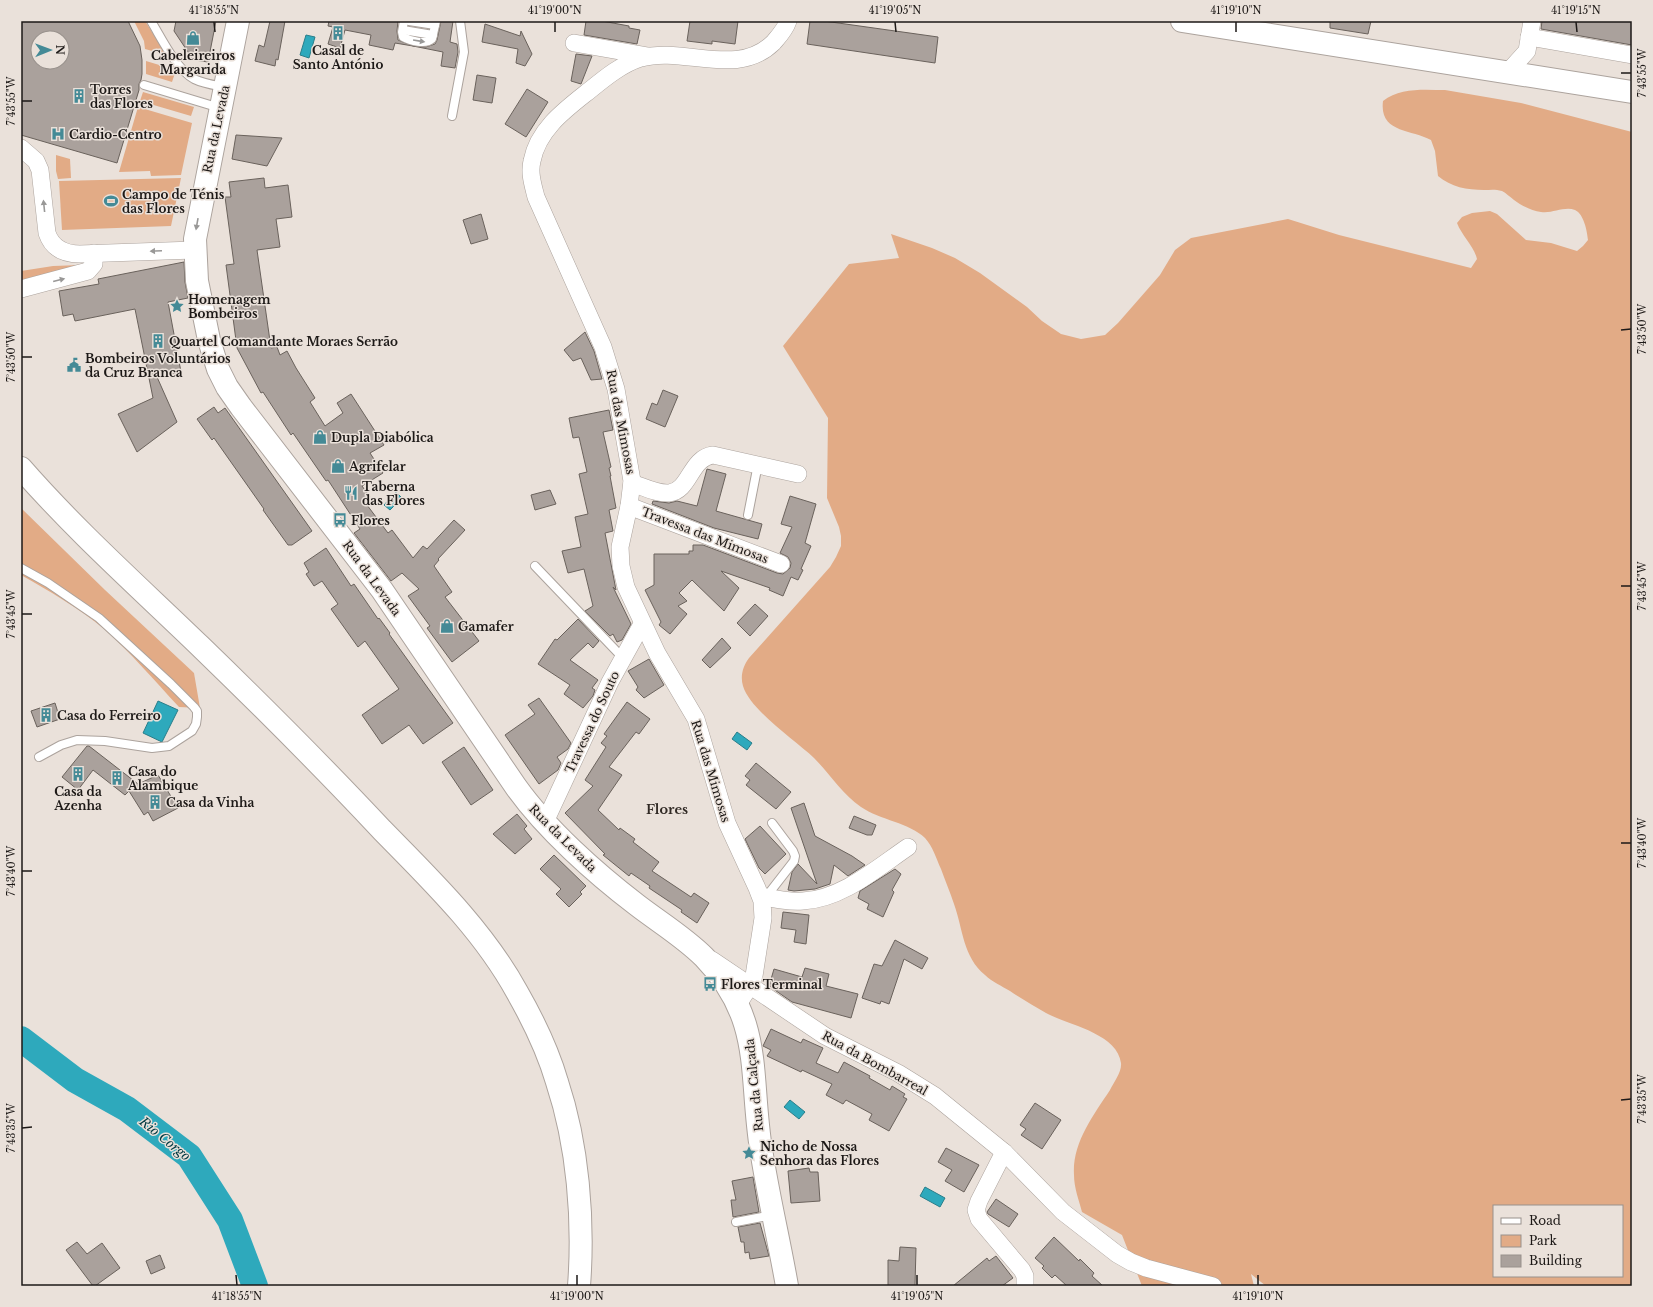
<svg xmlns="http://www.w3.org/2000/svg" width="1653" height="1307" font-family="'Libre Baskerville',serif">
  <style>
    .green { fill: #e2ab86; fill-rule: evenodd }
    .water { fill: #2ea9bc; stroke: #297e8a }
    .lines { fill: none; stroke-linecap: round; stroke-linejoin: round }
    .river { stroke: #2ea9bc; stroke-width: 26 }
    .building { fill: #aaa19c; stroke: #6a625c; fill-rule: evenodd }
    .lane-casing { stroke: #aca39d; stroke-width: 10 }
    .street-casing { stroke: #aca39d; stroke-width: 18 }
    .secondary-casing { stroke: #aca39d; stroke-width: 24 }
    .primary-casing { stroke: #aca39d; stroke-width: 24 }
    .highway-casing { stroke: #aca39d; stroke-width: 24 }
    .lane { stroke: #fff; stroke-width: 8 }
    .street { stroke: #fff; stroke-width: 17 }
    .secondary { stroke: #fff; stroke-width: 22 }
    .primary { stroke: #fff; stroke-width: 22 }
    .highway { stroke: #fff; stroke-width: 22 }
    .oneway { fill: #999897 }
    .ticks { fill: none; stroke: #1d1917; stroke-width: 1.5 }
    .labels { text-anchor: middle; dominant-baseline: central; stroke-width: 3; stroke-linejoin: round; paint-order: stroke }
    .poi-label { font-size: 12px; font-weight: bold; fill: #1d1917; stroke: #eae1da; text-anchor: start }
    .street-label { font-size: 12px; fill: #1d1917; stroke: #eae1da }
    .neighbourhood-label { font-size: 13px; font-weight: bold; fill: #312a25; stroke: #eae1da }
    .water-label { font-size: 13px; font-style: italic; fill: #013a42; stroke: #eae1da }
    .neatline { fill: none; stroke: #1d1917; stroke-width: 1.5 }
    .ticks-label { font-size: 10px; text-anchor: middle; fill: #1d1917 }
  </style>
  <rect width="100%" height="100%" fill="#eae1da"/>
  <g class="green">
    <polygon points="134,21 145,21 167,55 145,49 144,41"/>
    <polygon points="146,61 176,70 172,82 146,74"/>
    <path d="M1445,90l76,13 111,29v1154h-366l-15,-12 3,12h-112l-20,-51 -40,-23c-3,-12 -8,-24 -8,-37 -2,-32 19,-59 36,-85 4,-8 12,-18 11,-27 -4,-30 -53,-38 -75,-50 -12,-7 -24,-14 -36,-22 -8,-5 -18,-9 -25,-16 -22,-18 -22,-46 -31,-71 -4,-12 -9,-24 -13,-35 -5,-11 -8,-22 -16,-31 -15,-15 -45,-18 -64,-31 -19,-13 -31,-33 -47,-49 -19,-18 -64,-48 -71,-72 -3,-10 0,-20 6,-28l81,-91 6,-10 5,-11v-10l-2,-9 -12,-29 1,-80 -45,-72 66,-82 50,-6 -8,-24 41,14 23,10 25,15 47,34 15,14 19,13 20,5 24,-4 13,-12 42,-48 15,-25 16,-12 97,-19 51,16 132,33 6,-9c-3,-13 -15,-23 -20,-36l5,-6 10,-4 18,-2 7,3 29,26 25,3 26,8 6,-5 5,-6c-1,-9 -4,-26 -13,-30 -11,-4 -23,4 -34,2 -9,-1 -19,-6 -27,-12 -4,-3 -8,-7 -12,-9 -7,-2 -12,-1 -18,-1 -17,0 -33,-3 -46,-14l-3,-25 -4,-11c-20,-11 -52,-7 -48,-39 17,-14 42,-11 62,-11zM1494,1206h128v70h-128z"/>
    <polygon points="143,92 194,107 191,116 140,101"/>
    <polygon points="138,107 192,123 181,175 151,176 150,171 119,172"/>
    <polygon points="56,155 70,159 71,178 58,179 56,171"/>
    <polygon points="181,178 171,226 62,230 59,181"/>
    <polygon points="83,263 83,267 21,283 21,271 53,266 81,265"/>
    <path d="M21,508l84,82 89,83 6,35 -21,-1c-25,-27 -48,-54 -75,-78 -25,-21 -55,-38 -83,-54z"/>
  </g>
  <g class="water">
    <polygon points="306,35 315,37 309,58 300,55"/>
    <polygon points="396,492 402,498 390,510 384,505"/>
    <polygon points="158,701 178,710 162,742 143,733"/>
    <polygon points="737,732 752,743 747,750 732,739"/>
    <polygon points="790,1100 805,1112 799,1119 784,1107"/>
    <polygon points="925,1187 945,1198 940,1207 920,1196"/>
  </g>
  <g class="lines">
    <polyline class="river" points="21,1039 75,1080 127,1109 189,1156 230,1220 255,1286"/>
  </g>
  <g class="building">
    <path d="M21,21h107l12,25 2,14v14l-1,6 -2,4v6l-22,73 -96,-28zM38,38h24v24h-24z"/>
    <polygon points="176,21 216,21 208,62 194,60 192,58 174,31"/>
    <polygon points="270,21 285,21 278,60 276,59 275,66 255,61 259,45 264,47"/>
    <polygon points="329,21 398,21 397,31 398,40 413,46 395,43 393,50 369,45 371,35 345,30 340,48 328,44 333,27 328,26"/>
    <polygon points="441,21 453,21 450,42 457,44 458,52 455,68 441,66 443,52 413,46 426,47 435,44 437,40"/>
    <polygon points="586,21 602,21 629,26 629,28 640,30 637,44 584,35"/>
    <polygon points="690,21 738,21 735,44 712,41 712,44 687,41"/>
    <polygon points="810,21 824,21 938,37 935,63 807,44"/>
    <polygon points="1330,21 1371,21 1368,34 1330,28"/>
    <polygon points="1542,21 1632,21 1632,45 1541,29"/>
    <polygon points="485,24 520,36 521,31 532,54 525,66 516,63 518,49 482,42"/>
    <polygon points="576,54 592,56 581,84 571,81"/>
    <polygon points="477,75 496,78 492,103 473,100"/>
    <polygon points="527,89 548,102 526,137 505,124"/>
    <polygon points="236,135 282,138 267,166 232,159"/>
    <polygon points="264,178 265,188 288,185 292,217 276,219 280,247 257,250 271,348 277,347 280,355 287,351 296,368 315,398 310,402 325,426 343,413 337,403 351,394 384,445 370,453 383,473 362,486 370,497 364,501 388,533 392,530 413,558 423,546 427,549 454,520 465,530 438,559 439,560 434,566 452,592 445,597 479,641 452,662 427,628 430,626 408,596 419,589 402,573 391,581 354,533 360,529 328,480 326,481 293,433 291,435 263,392 261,393 237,348 226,265 234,264 225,197 231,197 229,182"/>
    <polygon points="481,214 488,239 471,244 463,220"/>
    <polygon points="184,262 185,282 188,298 168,302 181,372 157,377 177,422 137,452 118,414 153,398 135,309 75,321 73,314 63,316 59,291 99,284 98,279"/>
    <polygon points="585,332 594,351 602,379 591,380 581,358 573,361 564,350"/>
    <polygon points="663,390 678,396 665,427 646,419 652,403 657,405"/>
    <polygon points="214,407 218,413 225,408 312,531 292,545 288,545 263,510 264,509 214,438 212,440 197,419"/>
    <polygon points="609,410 613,430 603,432 611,467 609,468 611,476 610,476 616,508 609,510 613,531 605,533 616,590 613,587 631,624 622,640 617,642 613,634 610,636 585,611 593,606 584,569 568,573 562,551 581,547 575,517 588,514 579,474 587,472 579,437 573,438 569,418"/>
    <polygon points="707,469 726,474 716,511 762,524 758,539 714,528 652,504 653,501 669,503 677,501 697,506"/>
    <polygon points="550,490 556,504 535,510 531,495"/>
    <polygon points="790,496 816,504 805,543 811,546 801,569 803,570 798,580 791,577 783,596 769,590 770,588 721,571 739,588 724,611 692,580 679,593 687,601 678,606 687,614 670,634 659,625 661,622 645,590 654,585 654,554 689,554 689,551 693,551 693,545 703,545 777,573 783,574 790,568 791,563 788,557 780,553 792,527 781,524"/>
    <polygon points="326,548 351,586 354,584 378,619 379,618 390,633 389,634 453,723 423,744 409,725 382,744 362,715 399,689 365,641 358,647 331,609 338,604 322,581 314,586 306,574 309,572 304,563"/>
    <polygon points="755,604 768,616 750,636 737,623"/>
    <polygon points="578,619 599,641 593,648 588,643 570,660 598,680 592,688 595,690 593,696 583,708 564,694 570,685 538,664 555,639 557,640"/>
    <polygon points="722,638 731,648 710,668 702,660"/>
    <polygon points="649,659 664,685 644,698 636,690 638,687 628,671"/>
    <polygon points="539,698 571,743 568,749 557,757 561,763 558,770 539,784 505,735 535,714 528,705"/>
    <polygon points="627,702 650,719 639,734 636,732 609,767 622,775 598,810 619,830 620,828 635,839 633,842 659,862 652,871 691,897 694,893 709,903 697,923 681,912 682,910 649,888 650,886 631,873 629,876 603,855 605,854 565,813 593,786 585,780 606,747 601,743 607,736 604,734"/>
    <polygon points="55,703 60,719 37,727 31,711"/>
    <polygon points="87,746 89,746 138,784 158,775 178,808 153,821 148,812 144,815 129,791 125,795 93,770 78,790 62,777"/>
    <polygon points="464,747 493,790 471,805 442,762"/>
    <polygon points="756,763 791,792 776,809 746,785 750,780 745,776"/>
    <polygon points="804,803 815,836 852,856 865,865 848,876 834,865 830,884 815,889 794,891 788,890 792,872 798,864 817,884 791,808"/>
    <polygon points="517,814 527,826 524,829 532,839 515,854 493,834"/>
    <polygon points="854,816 876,825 872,835 867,835 849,828"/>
    <polygon points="760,826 786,854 765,874 759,868 745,839"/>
    <polygon points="554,855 586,886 580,892 582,894 569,907 556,894 561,889 540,869"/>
    <polygon points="895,869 901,874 892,890 894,892 883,917 867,909 869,904 858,898 860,891"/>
    <polygon points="783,912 809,915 806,944 794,942 796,930 781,928"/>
    <polygon points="895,940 928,958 922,969 904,959 889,1004 881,1001 880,1004 862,998 874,964 882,966"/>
    <polygon points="805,968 829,974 826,986 858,994 851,1018 792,1002 769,986 774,969 802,977"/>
    <polygon points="771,1029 801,1043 803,1039 823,1048 816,1063 838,1073 844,1062 870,1076 869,1078 890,1090 892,1086 905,1094 903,1097 907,1099 889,1131 869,1120 872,1114 846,1100 843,1104 826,1095 832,1084 802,1070 801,1072 767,1056 771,1050 763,1046"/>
    <polygon points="1035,1103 1061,1120 1042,1149 1021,1135 1026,1129 1020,1125"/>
    <polygon points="946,1148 979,1165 964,1192 945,1181 952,1170 938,1162"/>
    <polygon points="809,1168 810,1172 818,1172 820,1201 791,1203 788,1171"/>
    <polygon points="753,1177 759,1212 733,1217 731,1200 736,1200 732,1181"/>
    <polygon points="996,1199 1018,1214 1009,1227 988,1214 987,1212"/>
    <polygon points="760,1223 769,1256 750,1259 749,1252 745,1253 744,1242 741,1242 738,1227"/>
    <polygon points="1054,1237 1079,1261 1080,1259 1094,1273 1092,1276 1103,1286 1067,1286 1055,1275 1052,1278 1042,1268 1044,1266 1035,1258"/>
    <polygon points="77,1242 87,1254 102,1243 120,1268 95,1286 93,1286 66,1250"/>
    <polygon points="900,1247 916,1248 915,1286 888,1286 888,1260 899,1261"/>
    <polygon points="160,1255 165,1268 151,1274 146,1261"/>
    <polygon points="996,1256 1013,1278 1002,1286 953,1286 987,1258 989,1261"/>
  </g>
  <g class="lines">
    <defs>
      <g id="lane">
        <path d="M151,21c11,18 25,48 43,58 10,5 20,6 31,8"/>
        <path d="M404,21l-2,11 1,5c7,4 23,8 29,2l4,-18"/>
        <polyline points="409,21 435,25"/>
        <polyline points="403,30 433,35"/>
        <polyline points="144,85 220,108"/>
        <polyline points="452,116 464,52 460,21"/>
        <polyline points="748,515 758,464"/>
        <polyline points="535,566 623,658"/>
        <polyline points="21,568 48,583 99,618 171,684 194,707 197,711 197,717 196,724 192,731 169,746 152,748 105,741 77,740 61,745 39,757"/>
        <polyline points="766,897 794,861 795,856 793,851 772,823"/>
        <polyline points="736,1222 772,1215"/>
      </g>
      <g id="street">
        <polyline points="1529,37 1632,55"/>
        <polyline points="574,43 648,56"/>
        <polyline points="1508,72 1527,51 1532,21"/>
        <path d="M21,148l15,13 4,9 7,63c5,15 17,21 33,21l114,-4"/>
        <polyline points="21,289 88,271 94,264 94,253"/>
        <path d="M632,483c12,4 25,11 37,10 21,-2 21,-35 44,-38l85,19"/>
        <polyline points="629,506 781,564"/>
        <polyline points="545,822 610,682 642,624"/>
        <path d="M761,896c14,3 28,6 42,5 39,-2 74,-33 105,-54"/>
        <polyline points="712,960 825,1036 898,1073 935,1096 1004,1152 1063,1212 1117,1254 1131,1262 1146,1268 1213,1286"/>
        <path d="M738,1004l10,-15 6,-13 9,-58 -1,-17 -5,-13 -30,-65 -31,-104 -39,-66 -31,-66 -5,-21 -1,-19 9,-41 3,-25 -16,-92 -13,-42 -67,-150c-3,-12 -7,-24 -4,-36 6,-32 34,-52 58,-71 16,-13 32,-26 51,-32 43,-12 96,20 132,-15 6,-7 12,-13 15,-22"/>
        <polyline points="1004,1152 979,1201 976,1210 979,1219 1022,1270 1025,1276 1025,1286"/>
      </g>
      <path id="secondary" d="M238,21l-43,218 2,42 12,59 9,29 9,18 14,20 141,183 134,197c30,42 79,86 121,118 22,17 47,32 67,52 60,62 45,116 57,192 7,46 18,91 26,137"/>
      <polyline id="primary" points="1182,21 1632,92"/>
      <path id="highway" d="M21,468c55,63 119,120 179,178 62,60 123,121 182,184 49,50 101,100 135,162 16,28 31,59 40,90 21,63 27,138 22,204"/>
    </defs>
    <use href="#lane" class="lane-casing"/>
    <use href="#street" class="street-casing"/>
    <use href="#secondary" class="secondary-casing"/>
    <use href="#primary" class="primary-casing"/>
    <use href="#highway" class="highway-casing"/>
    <use href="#lane" class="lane"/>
    <use href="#street" class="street"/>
    <use href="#secondary" class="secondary"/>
    <use href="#primary" class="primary"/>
    <use href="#highway" class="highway"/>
  </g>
  <defs><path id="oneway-solid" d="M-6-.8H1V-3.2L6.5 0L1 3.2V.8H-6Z"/></defs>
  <g class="oneway">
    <use href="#oneway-solid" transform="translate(419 41) rotate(9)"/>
    <use href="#oneway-solid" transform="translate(44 206) rotate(-96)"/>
    <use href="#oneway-solid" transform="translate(197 224) rotate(100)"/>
    <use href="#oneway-solid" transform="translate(156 251) rotate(178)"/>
    <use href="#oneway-solid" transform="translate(59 280) rotate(-14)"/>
  </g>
  <path class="ticks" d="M214,22l1,10M555,22v10M895,22l1,10M1236,22v10M1576,22l1,10M1621,73h10M22,101h10M1621,330l10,-1M22,357h10M1621,586h10M22,614h10M1621,843h10M22,871h10M1621,1100l10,-1M22,1128l10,-1M236,1275l1,10M577,1275v10M917,1275v10M1258,1275v10"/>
  <defs>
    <symbol id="building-bare" viewBox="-9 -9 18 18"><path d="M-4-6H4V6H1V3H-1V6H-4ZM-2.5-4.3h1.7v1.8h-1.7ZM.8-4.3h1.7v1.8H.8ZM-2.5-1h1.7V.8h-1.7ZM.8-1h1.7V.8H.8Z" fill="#448a96" stroke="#eae1da" stroke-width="2.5" paint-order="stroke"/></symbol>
    <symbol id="shop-bare" viewBox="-9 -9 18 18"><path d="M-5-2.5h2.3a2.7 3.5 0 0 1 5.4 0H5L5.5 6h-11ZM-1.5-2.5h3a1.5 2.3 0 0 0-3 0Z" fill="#448a96" stroke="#eae1da" stroke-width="2.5" paint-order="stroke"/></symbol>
    <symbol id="hospital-bare" viewBox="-9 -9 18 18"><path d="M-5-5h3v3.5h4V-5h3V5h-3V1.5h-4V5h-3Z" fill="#448a96" stroke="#eae1da" stroke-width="2.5" paint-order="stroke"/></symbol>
    <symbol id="stadium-bare" viewBox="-9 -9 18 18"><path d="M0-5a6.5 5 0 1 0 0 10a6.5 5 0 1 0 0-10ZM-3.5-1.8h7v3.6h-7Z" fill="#448a96" stroke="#eae1da" stroke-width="2.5" paint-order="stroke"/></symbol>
    <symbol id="sight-bare" viewBox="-9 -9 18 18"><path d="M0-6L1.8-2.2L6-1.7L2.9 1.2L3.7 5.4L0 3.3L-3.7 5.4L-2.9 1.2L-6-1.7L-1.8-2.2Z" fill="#448a96" stroke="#eae1da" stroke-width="2.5" paint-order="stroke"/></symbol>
    <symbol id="civic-bare" viewBox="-9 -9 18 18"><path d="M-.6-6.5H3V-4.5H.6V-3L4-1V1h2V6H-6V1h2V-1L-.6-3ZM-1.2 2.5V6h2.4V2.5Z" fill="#448a96" stroke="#eae1da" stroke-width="2.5" paint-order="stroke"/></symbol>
    <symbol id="restaurant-bare" viewBox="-9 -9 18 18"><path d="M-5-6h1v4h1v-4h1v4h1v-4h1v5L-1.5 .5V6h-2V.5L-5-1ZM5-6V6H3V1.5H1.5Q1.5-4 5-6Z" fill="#448a96" stroke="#eae1da" stroke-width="2.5" paint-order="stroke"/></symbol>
    <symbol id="bus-bare" viewBox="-9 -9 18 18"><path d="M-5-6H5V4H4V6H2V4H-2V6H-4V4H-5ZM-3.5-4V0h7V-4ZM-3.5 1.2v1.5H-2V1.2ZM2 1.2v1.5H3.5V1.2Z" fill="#448a96" stroke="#eae1da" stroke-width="2.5" paint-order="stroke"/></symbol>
  </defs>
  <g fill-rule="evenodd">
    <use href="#building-bare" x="328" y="23" width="20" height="20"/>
    <use href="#shop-bare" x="183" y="28" width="20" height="20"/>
    <use href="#building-bare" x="69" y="86" width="20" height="20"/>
    <use href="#hospital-bare" x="48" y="124" width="20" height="20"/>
    <use href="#stadium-bare" x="101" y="191" width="20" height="20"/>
    <use href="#sight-bare" x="167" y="296" width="20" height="20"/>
    <use href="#building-bare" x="148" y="331" width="20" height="20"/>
    <use href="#civic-bare" x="64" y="355" width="20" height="20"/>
    <use href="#shop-bare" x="310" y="427" width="20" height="20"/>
    <use href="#shop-bare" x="328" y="456" width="20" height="20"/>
    <use href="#restaurant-bare" x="341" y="483" width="20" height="20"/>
    <use href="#bus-bare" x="330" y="510" width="20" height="20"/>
    <use href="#shop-bare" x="437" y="616" width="20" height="20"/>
    <use href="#building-bare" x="36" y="705" width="20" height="20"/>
    <use href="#building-bare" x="68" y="764" width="20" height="20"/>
    <use href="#building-bare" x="107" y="768" width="20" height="20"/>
    <use href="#building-bare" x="145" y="792" width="20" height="20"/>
    <use href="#bus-bare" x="700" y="974" width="20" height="20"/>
    <use href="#sight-bare" x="739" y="1143" width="20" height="20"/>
  </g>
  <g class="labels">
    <g class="poi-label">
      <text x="338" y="50" text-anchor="middle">Casal de<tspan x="338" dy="14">Santo António</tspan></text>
      <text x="193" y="55" text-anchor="middle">Cabeleireiros<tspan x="193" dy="14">Margarida</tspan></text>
      <text x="90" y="89">Torres<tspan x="90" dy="14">das Flores</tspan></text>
      <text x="69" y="134">Cardio-Centro</text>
      <text x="122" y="194">Campo de Ténis<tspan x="122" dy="14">das Flores</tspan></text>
      <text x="188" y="299">Homenagem<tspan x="188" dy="14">Bombeiros</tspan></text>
      <text x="169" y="341">Quartel Comandante Moraes Serrão</text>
      <text x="85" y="358">Bombeiros Voluntários<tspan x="85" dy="14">da Cruz Branca</tspan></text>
      <text x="331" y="437">Dupla Diabólica</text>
      <text x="349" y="466">Agrifelar</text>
      <text x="362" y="486">Taberna<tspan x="362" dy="14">das Flores</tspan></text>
      <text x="351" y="520">Flores</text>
      <text x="458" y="626">Gamafer</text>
      <text x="57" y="715">Casa do Ferreiro</text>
      <text x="128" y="771">Casa do<tspan x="128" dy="14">Alambique</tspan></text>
      <text x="78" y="791" text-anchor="middle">Casa da<tspan x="78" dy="14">Azenha</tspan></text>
      <text x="166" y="802">Casa da Vinha</text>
      <text x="721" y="984">Flores Terminal</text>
      <text x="760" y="1146">Nicho de Nossa<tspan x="760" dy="14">Senhora das Flores</tspan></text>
    </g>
    <g class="street-label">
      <text transform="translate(216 129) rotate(-78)">Rua da Levada</text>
      <text transform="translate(621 422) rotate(79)">Rua das Mimosas</text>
      <text transform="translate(705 535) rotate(21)">Travessa das Mimosas</text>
      <text transform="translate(372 578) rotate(54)">Rua da Levada</text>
      <text transform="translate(592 722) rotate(-65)">Travessa do Souto</text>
      <text transform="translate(711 771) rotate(73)">Rua das Mimosas</text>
      <text transform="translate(563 838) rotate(45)">Rua da Levada</text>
      <text transform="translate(875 1063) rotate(29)">Rua da Bombarreal</text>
      <text transform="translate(754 1085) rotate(-96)">Rua da Calçada</text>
    </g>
    <g class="neighbourhood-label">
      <text x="667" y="809">Flores</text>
    </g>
    <g class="water-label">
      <text transform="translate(165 1139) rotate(39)">Rio Corgo</text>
    </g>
  </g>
  <rect width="1653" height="1307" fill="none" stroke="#eae1da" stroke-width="44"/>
  <rect x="1493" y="1205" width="130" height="72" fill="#eae1da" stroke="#98918c"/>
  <rect x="1501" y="1218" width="20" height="6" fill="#ffffff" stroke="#98918c"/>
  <text x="1529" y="1225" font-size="12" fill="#1d1917">Road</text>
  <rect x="1501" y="1235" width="20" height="12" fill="#e2ab86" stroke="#98918c"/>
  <text x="1529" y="1245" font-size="12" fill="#1d1917">Park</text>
  <rect x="1501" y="1255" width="20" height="12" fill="#aaa19c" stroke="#98918c"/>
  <text x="1529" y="1265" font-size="12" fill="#1d1917">Building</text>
  <g transform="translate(50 50) rotate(89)"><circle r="19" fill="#eae1da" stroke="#98918c"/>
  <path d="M0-3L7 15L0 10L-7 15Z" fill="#448a96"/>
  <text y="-6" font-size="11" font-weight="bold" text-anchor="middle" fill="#1d1917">N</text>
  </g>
  <rect x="22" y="22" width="1609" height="1263" class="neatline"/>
  <g class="ticks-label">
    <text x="214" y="14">41°18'55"N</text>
    <text x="555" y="14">41°19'00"N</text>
    <text x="895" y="14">41°19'05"N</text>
    <text x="1236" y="14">41°19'10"N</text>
    <text x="1576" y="14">41°19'15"N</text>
    <text transform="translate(1642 73) rotate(-90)" y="4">7°43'55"W</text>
    <text transform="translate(11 101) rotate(-90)" y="4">7°43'55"W</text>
    <text transform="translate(1642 329) rotate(-90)" y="4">7°43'50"W</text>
    <text transform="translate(11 357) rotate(-90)" y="4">7°43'50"W</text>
    <text transform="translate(1642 586) rotate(-90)" y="4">7°43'45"W</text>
    <text transform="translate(11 614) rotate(-90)" y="4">7°43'45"W</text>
    <text transform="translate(1642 843) rotate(-90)" y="4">7°43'40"W</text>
    <text transform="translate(11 871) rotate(-90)" y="4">7°43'40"W</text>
    <text transform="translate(1642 1099) rotate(-90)" y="4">7°43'35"W</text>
    <text transform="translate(11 1128) rotate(-90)" y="4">7°43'35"W</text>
    <text x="237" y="1300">41°18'55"N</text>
    <text x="577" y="1300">41°19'00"N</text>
    <text x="917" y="1300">41°19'05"N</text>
    <text x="1258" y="1300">41°19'10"N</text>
  </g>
</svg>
